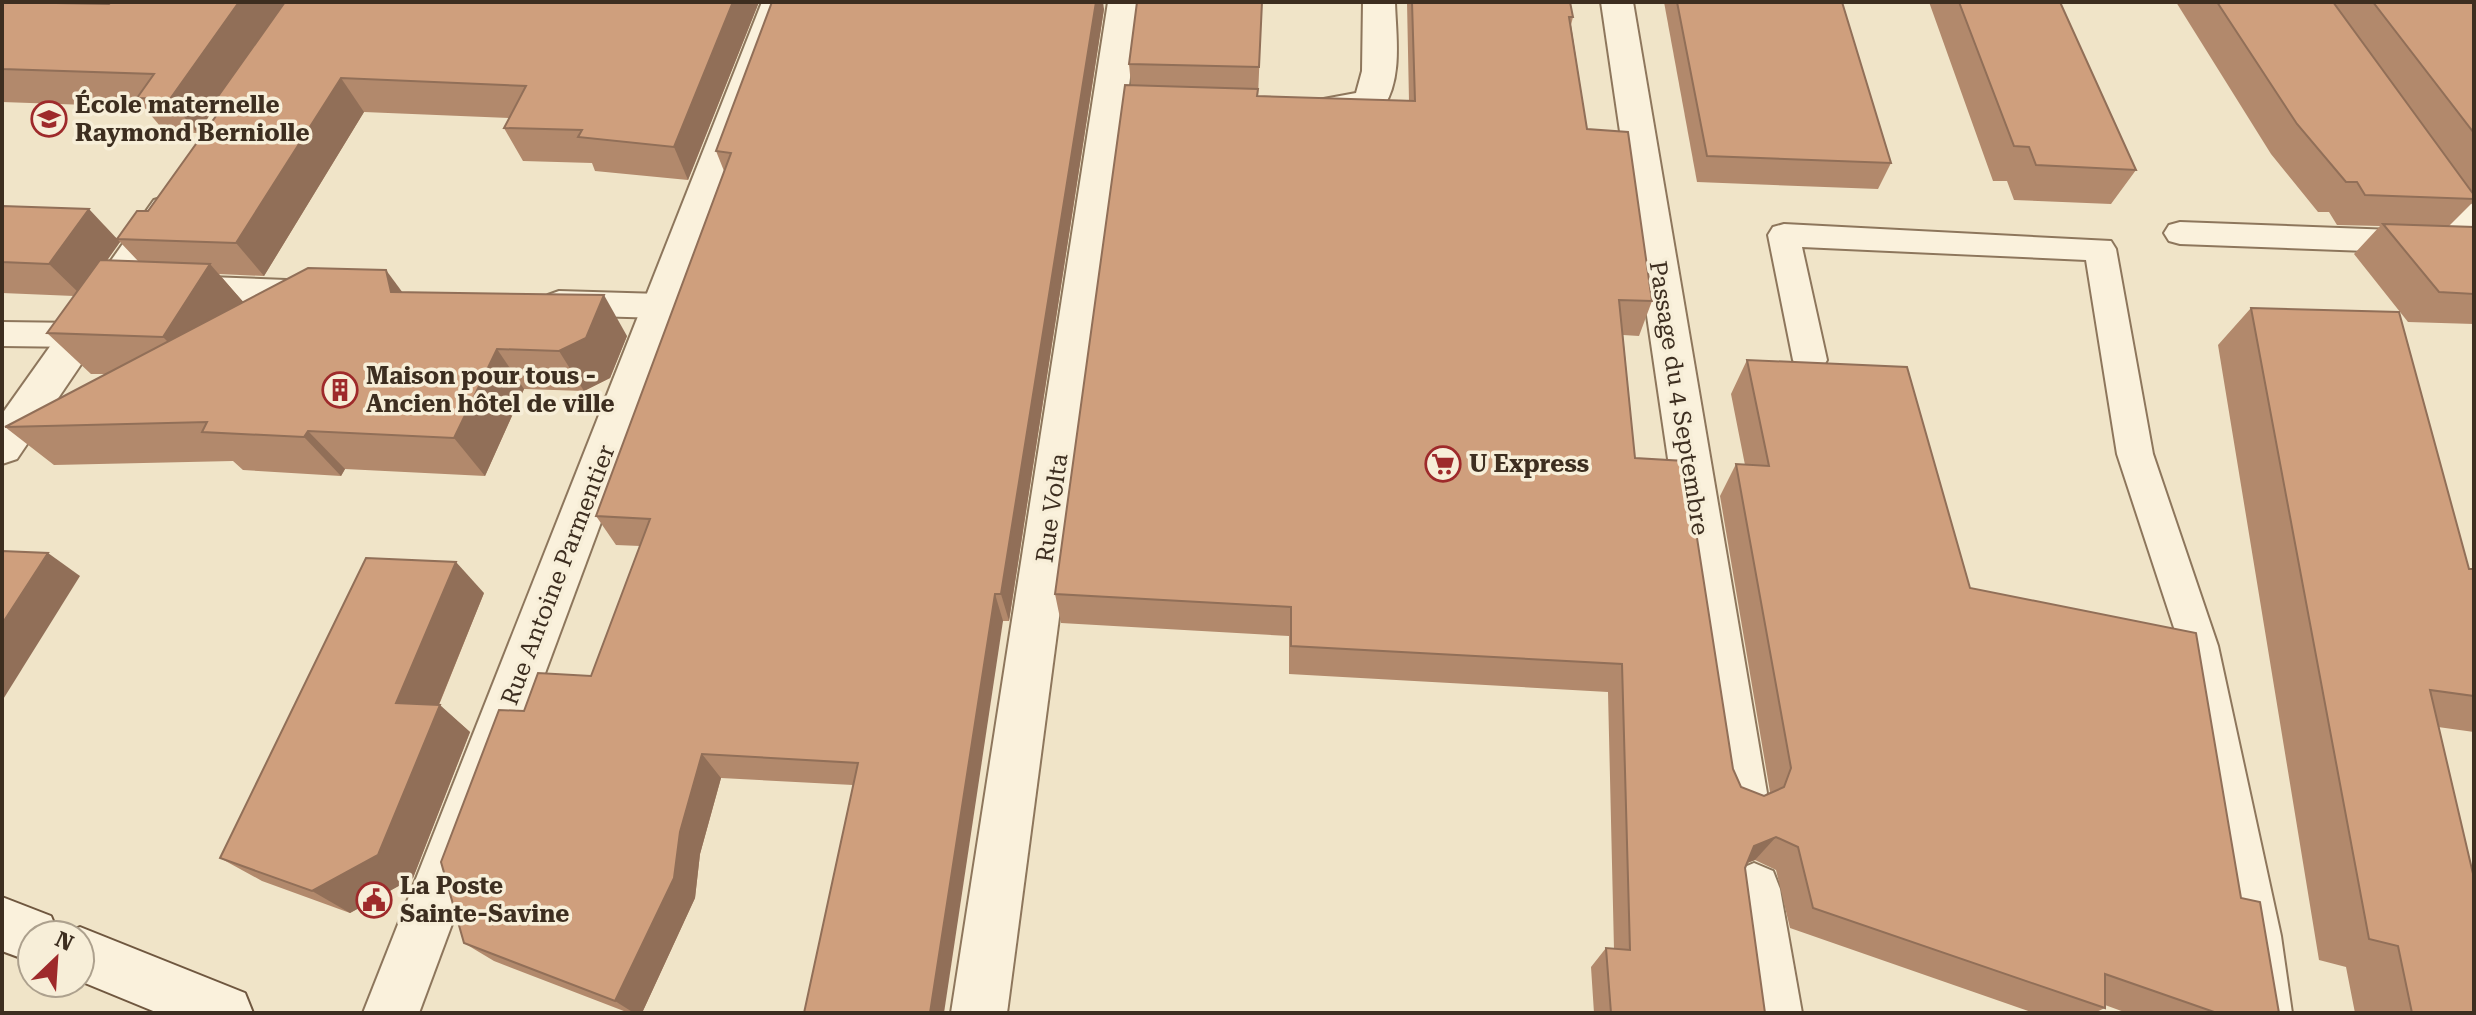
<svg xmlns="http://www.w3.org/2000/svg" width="2476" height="1015" font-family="'Roboto Serif',serif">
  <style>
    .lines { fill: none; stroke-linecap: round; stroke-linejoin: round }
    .lane-casing { stroke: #8d765c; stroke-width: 4 }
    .street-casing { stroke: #8d765c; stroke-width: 4 }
    .secondary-casing { stroke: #6f573f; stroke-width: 4 }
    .lane { fill: #faf1dc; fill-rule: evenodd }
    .street { fill: #faf1dc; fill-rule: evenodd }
    .secondary { fill: #faf1dc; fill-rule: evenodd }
    .wall { fill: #b2896c; fill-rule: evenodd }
    .shaded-wall { fill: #916f58 }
    .building { fill: #cf9f7d; stroke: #916f58; stroke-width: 2 }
    .labels { text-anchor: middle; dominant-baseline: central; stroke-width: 7; stroke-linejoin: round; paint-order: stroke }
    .poi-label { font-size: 24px; font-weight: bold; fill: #3d2e20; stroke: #f7eed8; text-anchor: start }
    .street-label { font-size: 24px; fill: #3d2e20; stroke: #f7eed8 }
  </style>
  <rect width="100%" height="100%" fill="#f0e4c8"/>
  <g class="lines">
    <defs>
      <g id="lane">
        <polygon points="2180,222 2474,233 2474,255 2180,244 2169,241 2164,233 2169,225"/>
        <polygon points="1784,224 2111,241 2116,249 2153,454 2218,646 2281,936 2292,1013 2246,1013 2237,936 2180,646 2117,454 2086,260 1802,247 1827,360 1822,369 1810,373 1798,369 1793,360 1768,235 1773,227"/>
        <polygon points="183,276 312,281 323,285 328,293 323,301 312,305 183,300 172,296 167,288 172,280"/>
        <polygon points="559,291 661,294 672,297 677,306 672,315 661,318 559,315 548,311 543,303 548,295"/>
        <polygon points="2,322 80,323 92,326 96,335 92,344 80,347 2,346"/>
      </g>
      <g id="street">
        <polygon points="762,2 794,2 419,1013 363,1013"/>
        <polygon points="1108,2 1140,2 1007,1013 951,1013"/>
        <path d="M1363,2h32c1,34 8,76 -12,106l-56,16 -25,-5 -6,-8 6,-8 54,-10 6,-22z"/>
        <polygon points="1601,2 1633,2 1767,793 1760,810 1742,817 1724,810 1717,793"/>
        <polygon points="2424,153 2437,157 2474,207 2474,249 2461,245 2406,166 2411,157"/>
        <polygon points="167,196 180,200 186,209 180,218 17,459 2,464 2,414 154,200"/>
        <polygon points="1754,863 1773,871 1780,889 1802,1013 1746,1013 1728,889 1735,871"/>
      </g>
      <g id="secondary">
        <polygon points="2,897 51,916 59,935 32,935 32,962 2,951"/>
        <polygon points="80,927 245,993 253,1013 158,1013 80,981 80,935 61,935"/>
      </g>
    </defs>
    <use href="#lane" class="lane-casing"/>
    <use href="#street" class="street-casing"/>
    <use href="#secondary" class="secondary-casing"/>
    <use href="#lane" class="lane"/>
    <use href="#street" class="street"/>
    <use href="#secondary" class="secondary"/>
  </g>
  <g class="wall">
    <path d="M2,2l107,2 650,-2 -71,178 -93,-9 -3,-8 -69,-2 -19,-33 5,-10 -145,-6 -100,164 -45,-2 24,28 159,-10 225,44 -17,42 -26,13 -60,-2 -39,87 -140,-7 -4,7 -98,-6 -10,-9 -179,4 -49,-38 101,-53h-15l-44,-41 27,-37 -72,-3v-87l115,32 31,-27 72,-101 -3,-5 -20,28 -32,-1 -21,-25 -142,-5zM120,242l18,19 -31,-1z"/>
    <polygon points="1262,2 1258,96 1409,101 1407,2 1570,2 1573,17 1571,25 1587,129 1652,301 1639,336 1623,335 1635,458 1733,769 1741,787 1764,796 1770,792 1720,496 1736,464 1745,465 1731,394 1747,360 1970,588 2241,898 2279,1013 2127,1013 2105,1005 2105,1008 2094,1013 2034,1013 1790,928 1776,870 1755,860 1747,863 1745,868 1765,1013 1594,1013 1591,967 1606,948 1614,949 1608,692 1289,674 1289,636 1061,623 1055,594 1131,85 1129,64"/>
    <polygon points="1664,2 1842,2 1891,163 1878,189 1697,182"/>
    <polygon points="1929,2 2060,2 2136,170 2111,204 2014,200 2007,181 1993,181"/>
    <polygon points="2176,2 2474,2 2474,203 2473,202 2449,226 2474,227 2474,324 2408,322 2354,254 2380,226 2337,225 2329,212 2318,212 2271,154"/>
    <polygon points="1104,9 1009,621 1003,621 853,785 721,778 700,854 695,898 642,1013 629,1013 494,961 464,943 524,711 591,676 640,546 616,545 596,516 724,171 716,151"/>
    <polygon points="2251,308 2469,569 2474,569 2474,732 2438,727 2474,1013 2355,1013 2346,967 2319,960 2218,345"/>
    <polygon points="484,593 439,705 470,732 413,878 350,913 262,881 220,858"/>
  </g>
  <g class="shaded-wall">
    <polygon points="239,2 287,2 214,102 217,105 197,133 170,99"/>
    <polygon points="733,2 759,2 688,180 674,147"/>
    <polygon points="1095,2 1103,2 1104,9 1009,621 1001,594"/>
    <polygon points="341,78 364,112 264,276 236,243"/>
    <polygon points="89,209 120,242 82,296 49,264"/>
    <polygon points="210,264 246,305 203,377 163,337"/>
    <polygon points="386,270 417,312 391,292"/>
    <polygon points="604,295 627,336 610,378 584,391 559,351"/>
    <polygon points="497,349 524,389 485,476 454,438"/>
    <polygon points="308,431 345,469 341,476 304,437"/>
    <polygon points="48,553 80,576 2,701 2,624"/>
    <polygon points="456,562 484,593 428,731 396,703"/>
    <polygon points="995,594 1003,621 944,1013 930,1013"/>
    <polygon points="440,705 470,732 413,878 350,913 312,891"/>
    <polygon points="702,754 721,778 700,854 695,898 642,1013 634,1013 615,1001"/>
    <polygon points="1776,837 1755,860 1734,868 1754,846"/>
  </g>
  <g class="building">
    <polygon points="2,2 109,4 111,2 239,2 170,99 137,98 154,74 2,69"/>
    <polygon points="285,2 733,2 674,147 578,137 582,130 504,128 526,86 341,78 236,243 117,239 137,211 148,211 226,102 214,102"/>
    <polygon points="772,2 1096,2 1001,594 995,594 930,1013 804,1013 858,763 702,754 680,832 674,878 615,1001 464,943 441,862 499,710 524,711 538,673 591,676 650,519 596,516 731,153 716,151"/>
    <polygon points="1137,2 1262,2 1259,67 1129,64"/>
    <polygon points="1412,2 1570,2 1573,17 1569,17 1587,129 1628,132 1652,301 1619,300 1635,458 1685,461 1733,769 1741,787 1764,796 1784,787 1791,768 1736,464 1769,466 1747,360 1907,367 1970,588 2196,633 2241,898 2260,902 2279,1013 2217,1013 2105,974 2105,1008 1813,908 1798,847 1776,837 1754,846 1745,868 1765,1013 1611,1013 1606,948 1630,950 1622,664 1291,646 1291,607 1055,594 1125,85 1258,89 1257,96 1415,101"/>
    <polygon points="1677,2 1842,2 1891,163 1707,156"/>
    <polygon points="1959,2 2060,2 2136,170 2036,165 2029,147 2014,146"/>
    <polygon points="2217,2 2333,2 2474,195 2474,199 2365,195 2357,182 2346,182 2297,124"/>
    <polygon points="2373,2 2474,2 2474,133"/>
    <polygon points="2,206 89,209 49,264 2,262"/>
    <polygon points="2383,224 2474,227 2474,294 2439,292"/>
    <polygon points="100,260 210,264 163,337 47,333"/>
    <polygon points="308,268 386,270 391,292 604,295 586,338 559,351 497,349 454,438 308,431 304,437 202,432 207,422 5,427"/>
    <polygon points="2251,308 2399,312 2469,569 2474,569 2474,696 2430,690 2474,878 2474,1013 2412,1013 2398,946 2369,939"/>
    <polygon points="2,551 48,553 2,624"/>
    <polygon points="366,558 456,562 396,703 440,705 378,855 312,891 220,858"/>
  </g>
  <defs>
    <symbol id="school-ring" viewBox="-11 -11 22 22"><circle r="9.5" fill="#f7eed8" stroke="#9e2a2b" stroke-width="1.5"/><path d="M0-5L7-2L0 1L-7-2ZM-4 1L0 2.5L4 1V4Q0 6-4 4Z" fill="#9e2a2b"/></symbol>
    <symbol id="building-ring" viewBox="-11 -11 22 22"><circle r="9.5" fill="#f7eed8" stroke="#9e2a2b" stroke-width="1.5"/><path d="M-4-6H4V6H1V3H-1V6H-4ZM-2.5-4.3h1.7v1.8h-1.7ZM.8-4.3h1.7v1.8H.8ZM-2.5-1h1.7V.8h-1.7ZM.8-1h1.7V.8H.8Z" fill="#9e2a2b"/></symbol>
    <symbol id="supermarket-ring" viewBox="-11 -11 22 22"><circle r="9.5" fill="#f7eed8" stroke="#9e2a2b" stroke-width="1.5"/><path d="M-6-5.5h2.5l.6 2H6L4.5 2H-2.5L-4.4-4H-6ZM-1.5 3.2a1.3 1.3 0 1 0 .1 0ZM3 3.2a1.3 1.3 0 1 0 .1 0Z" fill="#9e2a2b"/></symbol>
    <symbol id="civic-ring" viewBox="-11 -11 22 22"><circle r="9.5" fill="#f7eed8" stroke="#9e2a2b" stroke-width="1.5"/><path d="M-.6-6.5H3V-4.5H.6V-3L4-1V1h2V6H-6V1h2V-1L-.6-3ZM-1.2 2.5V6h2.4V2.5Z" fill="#9e2a2b"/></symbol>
  </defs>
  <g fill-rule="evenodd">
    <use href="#school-ring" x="29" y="99" width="40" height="40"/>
    <use href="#building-ring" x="320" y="370" width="40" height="40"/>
    <use href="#supermarket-ring" x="1423" y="444" width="40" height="40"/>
    <use href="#civic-ring" x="354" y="880" width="40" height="40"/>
  </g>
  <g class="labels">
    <g class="poi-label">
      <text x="75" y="105">École maternelle<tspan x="75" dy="28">Raymond Berniolle</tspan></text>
      <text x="366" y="376">Maison pour tous -<tspan x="366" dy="28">Ancien hôtel de ville</tspan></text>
      <text x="1469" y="464">U Express</text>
      <text x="400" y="886">La Poste<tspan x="400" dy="28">Sainte-Savine</tspan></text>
    </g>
    <g class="street-label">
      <text transform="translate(1679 398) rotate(81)">Passage du 4 Septembre</text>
      <text transform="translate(1052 508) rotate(-82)">Rue Volta</text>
      <text transform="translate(558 575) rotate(-69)">Rue Antoine Parmentier</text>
    </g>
  </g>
  <rect width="2476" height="1015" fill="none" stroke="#3d2e20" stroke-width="8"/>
  <g transform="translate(56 959) rotate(25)"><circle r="38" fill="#f7eed8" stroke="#ada18e" stroke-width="2"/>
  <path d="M0-6L14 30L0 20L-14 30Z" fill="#9e2a2b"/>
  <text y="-12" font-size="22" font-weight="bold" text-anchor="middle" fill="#3d2e20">N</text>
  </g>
</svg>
